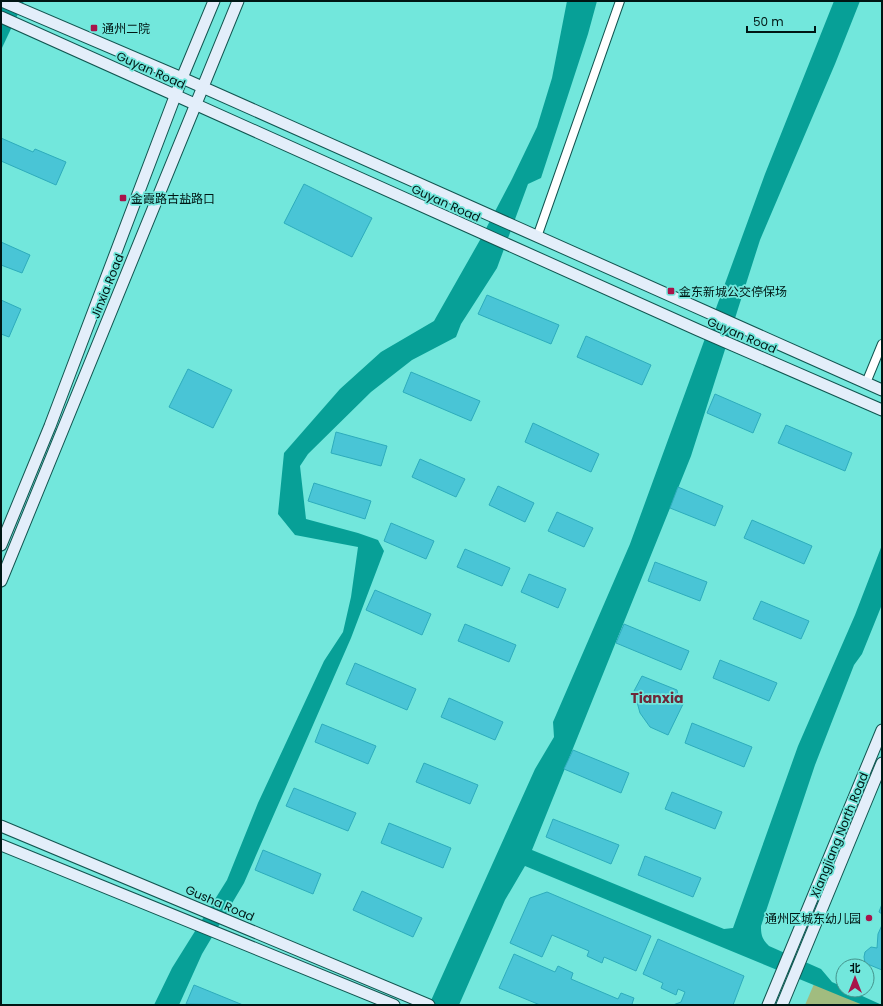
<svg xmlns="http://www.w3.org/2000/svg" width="883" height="1006" font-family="Poppins,'Noto Sans SC',sans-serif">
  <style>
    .green { fill: #a1bc7f }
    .water { fill: #07a097 }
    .building { fill: #49c5d6; stroke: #2dacbc }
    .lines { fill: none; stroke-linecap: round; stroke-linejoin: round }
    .street-casing { stroke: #125550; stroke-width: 10 }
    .secondary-casing { stroke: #125550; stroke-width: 13 }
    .street { stroke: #fff; stroke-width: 8 }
    .secondary { stroke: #e3eefa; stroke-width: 11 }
    .poi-dot { fill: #a8134a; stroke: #72e7dc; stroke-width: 1.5 }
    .labels { text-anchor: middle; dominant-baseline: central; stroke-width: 3.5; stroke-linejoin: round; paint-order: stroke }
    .poi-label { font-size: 12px; fill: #001614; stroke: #72e7dc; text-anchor: start }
    .street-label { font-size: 12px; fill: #001614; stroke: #72e7dc }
    .quarter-label { font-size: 14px; font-weight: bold; fill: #6e2839; stroke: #72e7dc }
  </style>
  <rect width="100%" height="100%" fill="#72e7dc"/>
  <polygon class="green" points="814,984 863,1005 805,1005"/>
  <g class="water">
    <polygon points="1,1 24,1 1,50"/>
    <polygon points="567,1 597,1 588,34 541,178 528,184 497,268 461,324 456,337 412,360 371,392 308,454 300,466 306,519 358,533 378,540 384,551 351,638 244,883 202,954 179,1005 154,1005 172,968 227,880 258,803 324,661 343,632 351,597 358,547 295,535 278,514 284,453 340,389 381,352 434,321 480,240 512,179 537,127 552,78"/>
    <path d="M834,1h26l-25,63 -75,176 -69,216 -159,394 192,79 9,-1 65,-182 57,-131 27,-70 -1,62 -19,47 -8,11 -39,100 -54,161c0,9 1,13 8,20l52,23 11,13 11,5v3h6l33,15h-19l-20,-8 -318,-131 -20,34 -46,105h-30l106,-236 19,-32 -1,-15 77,-178 135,-370z"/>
  </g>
  <g class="building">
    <polygon points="1,138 33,152 35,149 66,162 56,185 1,161"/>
    <polygon points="304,184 372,218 352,257 284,223"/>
    <polygon points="1,242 30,255 22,273 1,265"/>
    <polygon points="487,295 559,325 551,344 478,314"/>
    <polygon points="1,300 21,309 9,337 1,334"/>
    <polygon points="586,336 651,365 642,385 577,357"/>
    <polygon points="188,369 232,390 213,428 169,407"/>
    <polygon points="411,372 480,401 471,421 403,392"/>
    <polygon points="715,394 761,414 753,433 707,413"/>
    <polygon points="533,423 599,454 591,472 525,442"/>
    <polygon points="786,425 852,453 845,471 778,443"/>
    <polygon points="336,432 387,446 381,466 331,453"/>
    <polygon points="420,459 465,479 456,497 412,477"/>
    <polygon points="314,483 371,501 365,519 308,501"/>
    <polygon points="498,486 534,503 525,522 489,505"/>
    <polygon points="678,487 723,506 715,526 670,508"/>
    <polygon points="557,512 593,528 584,547 548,531"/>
    <polygon points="752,520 812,546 804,564 744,538"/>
    <polygon points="391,523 434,541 426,559 384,541"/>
    <polygon points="465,549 510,568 502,586 457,567"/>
    <polygon points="655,562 707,582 700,601 648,581"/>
    <polygon points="529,574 566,589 558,608 521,592"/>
    <polygon points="375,590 431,614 422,635 366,610"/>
    <polygon points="761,601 809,621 801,639 753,619"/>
    <polygon points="465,624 516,645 509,662 458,641"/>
    <polygon points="624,624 689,651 681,670 616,643"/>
    <polygon points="720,660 777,683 769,701 713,678"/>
    <polygon points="355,663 416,689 407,710 346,684"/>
    <polygon points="642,676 677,690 679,700 684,702 668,735 650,727 640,713 634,691"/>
    <polygon points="449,698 503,722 495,740 441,717"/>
    <polygon points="692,723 752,747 744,767 685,743"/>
    <polygon points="322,724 376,746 368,764 315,742"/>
    <polygon points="573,750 629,773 621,793 564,769"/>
    <polygon points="424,763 478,785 470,804 416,782"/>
    <polygon points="294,788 356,813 348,831 286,806"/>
    <polygon points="672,792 722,812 715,829 665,809"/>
    <polygon points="553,819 619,845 611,864 546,837"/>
    <polygon points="389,823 451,848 443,868 381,843"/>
    <polygon points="263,850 321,874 313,894 255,870"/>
    <polygon points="645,856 701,878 693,897 638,875"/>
    <polygon points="362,891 422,918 413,937 353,910"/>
    <polygon points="547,892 651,936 636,971 604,957 602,963 587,956 589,951 552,935 542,957 510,943 530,898"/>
    <polygon points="882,904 882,914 879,912"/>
    <polygon points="882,925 882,970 865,963 864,957 865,952 871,947 877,948 878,934"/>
    <polygon points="658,939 744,976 733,1005 673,1005 681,1002 685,992 678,989 676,995 661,988 663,983 643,974"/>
    <polygon points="514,954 555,972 558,966 573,973 571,979 618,999 621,993 634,998 632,1004 634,1005 540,1005 499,988"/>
    <polygon points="194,985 243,1005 186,1004"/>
  </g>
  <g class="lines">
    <defs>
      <g id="street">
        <polyline points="537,237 620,1"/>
        <polyline points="866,383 882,344"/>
      </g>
      <g id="secondary">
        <polyline points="2,1 182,78 882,390"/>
        <polyline points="1,17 698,330 882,410"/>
        <polyline points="1,545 50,426 182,78 214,1"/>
        <polyline points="1,581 238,1"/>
        <polyline points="1,826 429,1005"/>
        <polyline points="1,845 394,1005"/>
        <polyline points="768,1005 882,730"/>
        <polyline points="782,1005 882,763"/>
      </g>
    </defs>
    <use href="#street" class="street-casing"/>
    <use href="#secondary" class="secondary-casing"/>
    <use href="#street" class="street"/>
    <use href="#secondary" class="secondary"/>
  </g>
  <g class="poi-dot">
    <rect x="90" y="24" width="8" height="8" rx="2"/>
    <rect x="119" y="194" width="8" height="8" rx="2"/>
    <rect x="667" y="287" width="8" height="8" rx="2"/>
    <circle cx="869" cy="918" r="4"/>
  </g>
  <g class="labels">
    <g class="poi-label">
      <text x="102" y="28">通州二院</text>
      <text x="131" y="198">金霞路古盐路口</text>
      <text x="679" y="291">金东新城公交停保场</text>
      <text x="861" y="918" text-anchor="end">通州区城东幼儿园</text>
    </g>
    <g class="street-label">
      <text transform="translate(151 70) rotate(24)">Guyan Road</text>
      <text transform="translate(446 203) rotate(24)">Guyan Road</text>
      <text transform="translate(107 286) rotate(-68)">Jinxia Road</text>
      <text transform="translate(742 335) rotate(23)">Guyan Road</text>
      <text transform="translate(839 835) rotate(-68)">Xiangjiang North Road</text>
      <text transform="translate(220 903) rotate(23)">Gusha Road</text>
    </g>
    <g class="quarter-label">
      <text x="657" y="698">Tianxia</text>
    </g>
  </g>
  <rect width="883" height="1006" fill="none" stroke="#001614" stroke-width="4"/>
  <g transform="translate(855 978)"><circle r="19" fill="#72e7dc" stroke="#44938c"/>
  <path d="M0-3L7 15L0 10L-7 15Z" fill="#a8134a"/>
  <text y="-6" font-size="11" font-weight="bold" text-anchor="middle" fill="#001614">北</text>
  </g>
  <path d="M747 26v6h68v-6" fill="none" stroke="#001614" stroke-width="2"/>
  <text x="753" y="26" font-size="12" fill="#001614" stroke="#72e7dc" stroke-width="3" paint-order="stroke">50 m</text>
</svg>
